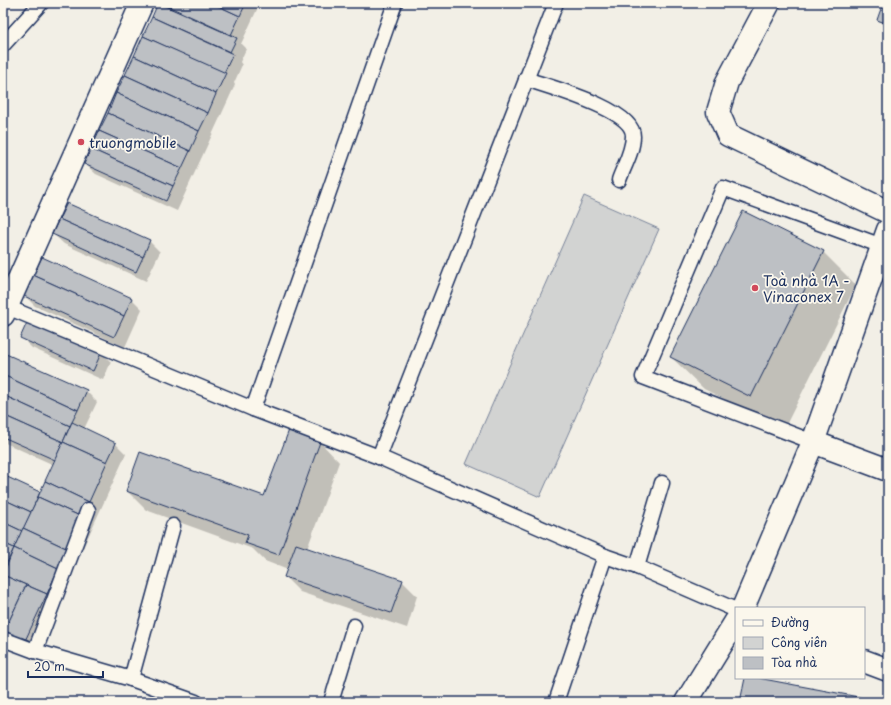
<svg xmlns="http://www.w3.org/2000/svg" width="891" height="705" font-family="'Playpen Sans',sans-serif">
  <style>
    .green { fill: #d2d3d2; stroke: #768198 }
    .shadow { fill: #0003 }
    .building { fill: #bdc0c4; stroke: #1b2f5e }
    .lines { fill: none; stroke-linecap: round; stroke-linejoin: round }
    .service-casing { stroke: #1b2f5e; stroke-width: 17 }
    .minor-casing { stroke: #1b2f5e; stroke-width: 25 }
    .service { stroke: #fbf7ec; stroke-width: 14 }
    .minor { stroke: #fbf7ec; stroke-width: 22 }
    .poi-dot { fill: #d1495b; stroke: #fbf7ec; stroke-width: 1.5 }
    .labels { text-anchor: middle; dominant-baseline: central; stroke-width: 3.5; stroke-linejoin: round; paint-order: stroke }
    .poi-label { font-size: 14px; fill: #1b2f5e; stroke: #fbf7ec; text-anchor: start }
  </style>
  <rect width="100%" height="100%" fill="#f2efe6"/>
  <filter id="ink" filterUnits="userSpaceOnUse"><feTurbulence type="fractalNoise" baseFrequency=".025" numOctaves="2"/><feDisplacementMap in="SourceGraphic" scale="8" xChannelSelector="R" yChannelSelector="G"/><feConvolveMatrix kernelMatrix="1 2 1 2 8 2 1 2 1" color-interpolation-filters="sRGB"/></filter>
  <g filter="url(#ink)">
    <polygon class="green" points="584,196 659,229 540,497 466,464"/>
    <g class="shadow">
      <polygon points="159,3 260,3 241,44 246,49 240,62 242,65 234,83 235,85 177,211 96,174 85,164"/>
      <polygon points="884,3 888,3 888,30 878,20"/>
      <polygon points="743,212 823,252 856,285 784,429 704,389 671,357"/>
      <polygon points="53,234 149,241 160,252 146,281 64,244"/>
      <polygon points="25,296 132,299 142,309 125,347 35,306"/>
      <polygon points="21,337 101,352 111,362 103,380 32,348"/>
      <polygon points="3,362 86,391 97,402 84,429 116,444 126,454 34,655 3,641 3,476 41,493 54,465 3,442"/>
      <polygon points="289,431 320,442 339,462 307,549 402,581 417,596 407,628 300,592 285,577 288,570 265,561 253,549 146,510 127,491 265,498"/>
    </g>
    <g class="building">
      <polygon points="158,3 237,38 230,52 152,17"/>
      <polygon points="161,3 212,3 240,16 231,35"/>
      <polygon points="212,3 246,3 240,16"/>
      <polygon points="883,3 888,3 888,24 877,20"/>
      <polygon points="152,17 233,54 224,73 143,36"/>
      <polygon points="143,36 226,73 216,94 134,56"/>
      <polygon points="134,56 216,94 208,113 125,75"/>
      <polygon points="125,75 208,113 199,131 116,93"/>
      <polygon points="116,93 199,131 190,151 108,113"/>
      <polygon points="108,113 190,151 182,168 99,131"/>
      <polygon points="888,117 888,131 883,130"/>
      <polygon points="99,131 182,168 173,186 91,149"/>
      <polygon points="91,149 173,186 166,201 84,164"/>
      <polygon points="67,203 150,240 143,257 59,219"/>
      <polygon points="743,211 824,251 751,397 670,357"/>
      <polygon points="59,219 143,257 136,272 52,234"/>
      <polygon points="42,257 132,298 124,316 33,275"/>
      <polygon points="33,275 124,316 114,337 24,296"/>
      <polygon points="29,318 102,351 93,371 20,338"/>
      <polygon points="6,354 87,390 78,410 3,375 3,360"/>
      <polygon points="3,375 78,410 70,426 3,395"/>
      <polygon points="3,395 70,426 63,442 3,415"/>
      <polygon points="3,415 63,442 55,460 3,437"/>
      <polygon points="72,422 116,443 107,462 63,442"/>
      <polygon points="289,430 320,442 279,555 245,543 248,535 126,491 140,452 264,496"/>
      <polygon points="63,442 107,462 89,502 45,481"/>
      <polygon points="3,475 40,492 31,512 3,499"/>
      <polygon points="45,481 89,502 82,517 38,497"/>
      <polygon points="38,497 82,517 68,549 23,528"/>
      <polygon points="3,499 31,512 22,531 3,522"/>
      <polygon points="3,522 22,531 14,548 3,543"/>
      <polygon points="23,528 68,549 58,569 14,548"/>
      <polygon points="3,543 14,548 5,567 3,566"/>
      <polygon points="296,544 403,580 391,613 284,577"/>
      <polygon points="14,548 58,569 47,594 3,575"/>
      <polygon points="3,575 26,585 3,634"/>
      <polygon points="26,585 47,594 23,645 3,634"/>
      <polygon points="745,678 758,678 885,702 740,702"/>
    </g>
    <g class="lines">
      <defs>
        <g id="service">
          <polyline points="3,45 41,3"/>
          <path d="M526,79c22,8 108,30 107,57 0,15 -9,30 -14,44"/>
          <polyline points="7,307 253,409 379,457 605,556 637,567 736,610"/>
          <polyline points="253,409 395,3"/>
          <polyline points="813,442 643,377 723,188 882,246"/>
          <polyline points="379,457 556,3"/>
          <polyline points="637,567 662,483"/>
          <polyline points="3,639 35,651 131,679 196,702"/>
          <polyline points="35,651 88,510"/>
          <polyline points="131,679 173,526"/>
          <polyline points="331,702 354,626"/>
          <polyline points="556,702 605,556"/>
        </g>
        <g id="minor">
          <polyline points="769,3 727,82 718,112 728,135 888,212"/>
          <polyline points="3,315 142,3"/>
          <polyline points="813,442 888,470"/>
          <polyline points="743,608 813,442 888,230"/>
          <polyline points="864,661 888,670"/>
          <polyline points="686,702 736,621"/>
        </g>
      </defs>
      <use href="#service" class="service-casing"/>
      <use href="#minor" class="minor-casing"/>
      <use href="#service" class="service"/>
      <use href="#minor" class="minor"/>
    </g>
  </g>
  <g class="poi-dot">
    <circle cx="81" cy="142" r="4"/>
    <circle cx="755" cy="288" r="4"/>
  </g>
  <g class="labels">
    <g class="poi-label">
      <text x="89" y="142">truongmobile</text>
      <text x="763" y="280">Toà nhà 1A -<tspan x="763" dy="16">Vinaconex 7</tspan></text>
    </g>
  </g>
  <rect width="891" height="705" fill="none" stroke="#fbf7ec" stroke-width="16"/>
  <rect x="8" y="8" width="875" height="689" fill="none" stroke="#1b2f5e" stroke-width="1.5" filter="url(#ink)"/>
  <rect x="735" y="607" width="130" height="72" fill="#fbf7ec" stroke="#a1a7b3"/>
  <rect x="743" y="620" width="20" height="6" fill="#fbf7ec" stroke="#a1a7b3"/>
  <text x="771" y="627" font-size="12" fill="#1b2f5e">Đường</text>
  <rect x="743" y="637" width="20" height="12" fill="#d2d3d2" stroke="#a1a7b3"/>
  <text x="771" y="647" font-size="12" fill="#1b2f5e">Công viên</text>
  <rect x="743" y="657" width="20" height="12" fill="#bdc0c4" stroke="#a1a7b3"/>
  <text x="771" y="667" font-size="12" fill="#1b2f5e">Tòa nhà</text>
  <path d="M28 671v6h75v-6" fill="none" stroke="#1b2f5e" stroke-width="2"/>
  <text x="34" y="671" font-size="12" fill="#1b2f5e" stroke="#fbf7ec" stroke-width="3" paint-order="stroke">20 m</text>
</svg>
